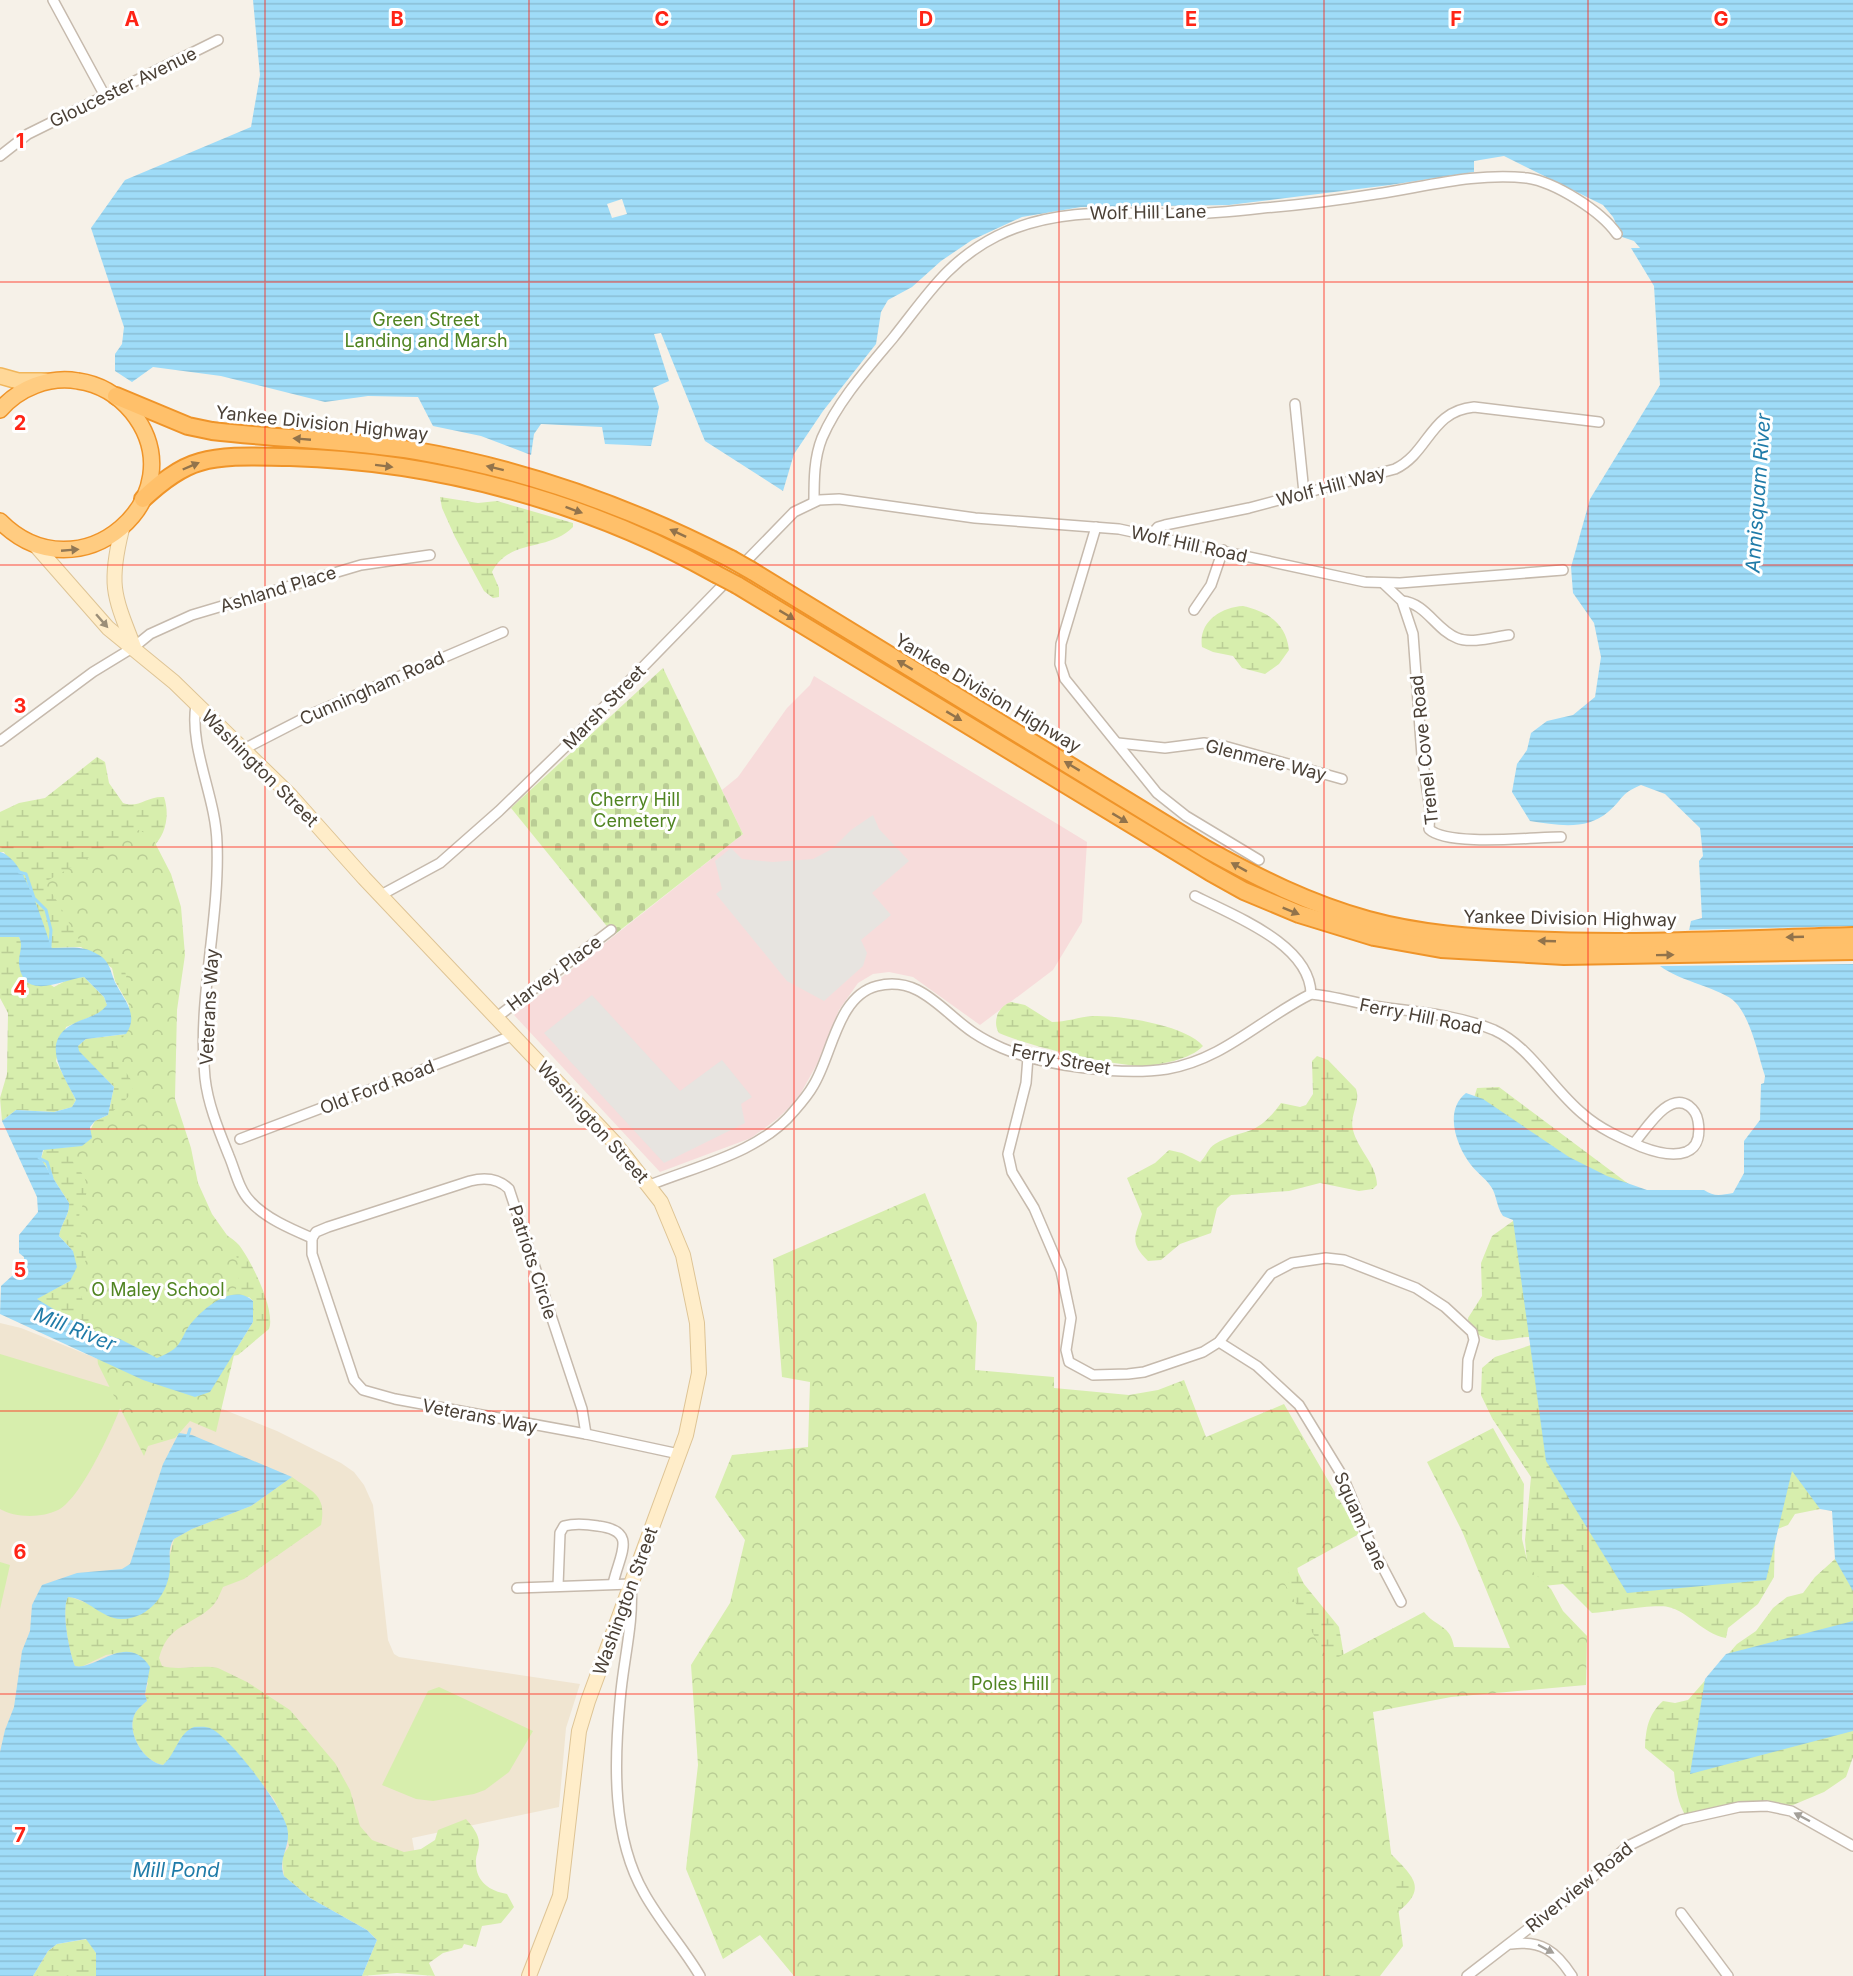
<svg xmlns="http://www.w3.org/2000/svg" width="1853" height="1976" font-family="Inter,sans-serif">
  <style>
    .education { fill: #f0e5d1 }
    .medical { fill: #f7dcdb }
    .green { fill: #d7eead }
    .wetland { fill: url(#wetland-marsh) }
    .cemetery { fill: url(#cemetery-stones) }
    .park { fill: url(#park-crowns) }
    .parking { fill: #e7e4e0 }
    .water { fill: url(#water-rules) }
    .pier { fill: #f6f1e8 }
    .lines { fill: none; stroke-linecap: round; stroke-linejoin: round }
    .stream { stroke: #9fdcf8; stroke-width: 3 }
    .minor-casing { stroke: #c6baad; stroke-width: 12 }
    .secondary-casing { stroke: #dec495; stroke-width: 16 }
    .primary-casing { stroke: #f1b65b; stroke-width: 18 }
    .trunk-casing { stroke: #ef9429; stroke-width: 18 }
    .motorway-casing { stroke: #ef9429; stroke-width: 20 }
    .minor { stroke: #fff; stroke-width: 9 }
    .secondary { stroke: #ffedc9; stroke-width: 14 }
    .primary { stroke: #ffd898; stroke-width: 15 }
    .trunk { stroke: #ffcc81; stroke-width: 15 }
    .motorway { stroke: #ffc06a; stroke-width: 16 }
    .motorway-bridge-casing { stroke: #ef9429; stroke-width: 20; stroke-linecap: butt }
    .motorway-bridge { stroke: #ffc06a; stroke-width: 16 }
    .oneway { fill: #92734b }
    .oneway2 { fill: #927854 }
    .oneway3 { fill: #9b8e78 }
    .oneway4 { fill: #a4a09a }
    .grid { fill: none; stroke: #ff2416; stroke-width: 1.5; stroke-opacity: 0.55 }
    .labels { text-anchor: middle; dominant-baseline: central; stroke-width: 6; stroke-linejoin: round; paint-order: stroke }
    .street-label { font-size: 18px; fill: #4a4036; stroke: #fff }
    .park-label { font-size: 18px; fill: #508421; stroke: #fff }
    .water-label { font-size: 20px; font-style: italic; fill: #1f7ba8; stroke: #fff }
    .grid-label { font-size: 20px; text-anchor: middle; font-weight: bold; fill: #ff2416; stroke: #fff; stroke-width: 6; stroke-linejoin: round; paint-order: stroke }
  </style>
  <defs>
    <pattern id="wetland-marsh" width="20" height="14" patternUnits="userSpaceOnUse" patternTransform="scale(1.5)"><rect width="20" height="14" fill="#d7eead"/><path d="M1 5h8M5 5V1M11 12h8M15 12V8" fill="none" stroke="#bacd95"/></pattern>
    <pattern id="cemetery-stones" width="16" height="16" patternUnits="userSpaceOnUse" patternTransform="scale(1.5)"><rect width="16" height="16" fill="#d7eead"/><path d="M2 7V4a2 2 0 0 1 4 0v3zM10 15v-3a2 2 0 0 1 4 0v3z" fill="#bacd95"/></pattern>
    <pattern id="park-crowns" width="20" height="18" patternUnits="userSpaceOnUse" patternTransform="scale(1.5)"><rect width="20" height="18" fill="#d7eead"/><path d="M2 6a3 3 0 1 1 6 0M12 15a3 3 0 1 1 6 0" fill="none" stroke="#bacd95"/></pattern>
    <pattern id="water-rules" width="6" height="5" patternUnits="userSpaceOnUse" patternTransform="scale(1.5)"><rect width="6" height="5" fill="#9fdcf8"/><path d="M0 2.5h6" fill="none" stroke="#8abed5"/></pattern>
  </defs>
  <rect width="100%" height="100%" fill="#f6f1e8"/>
  <polygon class="education" points="0,1323 21,1328 277,1431 341,1463 354,1472 364,1485 373,1505 388,1640 394,1654 399,1657 580,1684 566,1728 559,1807 412,1838 426,1916 0,1840"/>
  <polygon class="medical" points="814,676 1087,842 1082,922 1053,970 980,1025 913,977 889,972 873,974 858,983 839,1010 817,1064 797,1100 777,1119 751,1138 660,1172 514,1015 743,834 722,790 738,777 787,708 810,685"/>
  <g class="green">
    <path d="M0,1354l126,38c-8,26 -44,106 -68,118 -16,8 -43,8 -58,-1z"/>
    <polygon points="0,1562 10,1565 0,1609"/>
    <polygon points="439,1687 533,1731 509,1772 485,1790 474,1794 433,1801 416,1799 382,1785 428,1691"/>
  </g>
  <g class="wetland">
    <path d="M440,497l38,6 19,-2 76,22v4c-24,25 -64,11 -81,45l7,16v9l-6,1 -9,-7 -29,-54 -13,-29z"/>
    <path d="M1243,606c25,6 43,17 46,44l-10,14 -14,10 -23,-6 -9,-12 -20,-4 -11,-5c-4,-25 19,-40 41,-41z"/>
    <path d="M97,757l8,5 4,21 14,20c16,6 23,-7 41,-6 6,18 2,38 -12,51l-7,176 66,202c9,6 21,11 28,19 12,15 37,66 30,84l-31,26 -6,1 21,-34v-21l-4,-4 -129,42 -35,-10 -49,-30 34,-18 3,-30 -14,-15c2,-13 11,-21 10,-33l-28,-44 3,-10 38,-3 13,-25 13,-6 6,-28 -36,-36v-5l8,-7 40,-5 5,-25 -16,-28 -3,-13 -31,-21 -29,1 -48,-96h-4v-40l19,-9 26,-5z"/>
    <polygon points="0,937 19,937 22,944 19,965 54,987 71,978 84,977 104,997 107,1005 102,1012 66,1027 56,1061 76,1100 72,1107 54,1112 16,1110 2,1121 0,1098 7,1074 8,1013 0,998"/>
    <path d="M1011,1002l14,3 27,17c14,0 27,-5 41,-6 26,-1 93,9 110,30 -11,13 -46,20 -62,20 -34,-2 -110,-19 -142,-33 -7,-11 -1,-27 12,-31z"/>
    <path d="M1317,1056l11,4 28,29c5,13 -7,27 -3,41 5,20 24,35 24,55l-4,4 -14,2 -39,-8 -31,8 -58,4 -14,13 -6,25 -31,11 -19,16 -13,1c-19,-19 -13,-24 -6,-47l-15,-36 28,-15 14,-13 13,3 18,9c6,-5 8,-14 15,-18 31,-17 40,-5 66,-41l19,4 6,-2 7,-11 -1,-33z"/>
    <path d="M1499,1087l139,104 182,318 -25,5 -7,11 -13,5 -1,47 -16,27 -30,24 -2,10c-25,-5 -36,-26 -58,-31 -16,-3 -58,5 -76,6l-29,-29 -20,2 -15,-11 -3,-35 6,-63 -39,-59 -11,-23 1,-27 13,-11 54,-18c-34,-9 -48,14 -79,-10l-2,-11 14,-22 -1,-33 11,-27 21,-15 5,2 -44,-125 3,-10z"/>
    <path d="M292,1477c20,15 35,17 29,48l-77,54 -21,8c-4,9 -7,17 -15,23 -23,18 -40,16 -49,48l3,8c19,5 38,-2 56,2l29,14 43,28 45,53 15,27 10,36 12,14 32,12 17,-3 14,-9 3,-10 28,-11c6,7 13,15 13,25 0,6 -4,13 -3,19 0,19 14,28 31,31l7,13 -13,16 -19,3 -6,21 -12,-3 -2,4 -19,5 -14,10 6,13 -38,-3 -35,3 15,-36 -10,-10 -57,-32 -26,-22 -2,-19 7,-11 -6,-28 -9,-19 -35,-44 -9,-9 -50,-7 -7,18 -10,8c-19,-3 -36,-31 -29,-49 2,-6 8,-11 13,-15l-2,-7 3,-11 -22,-31 -20,3 -25,12 -6,-1c-6,-14 -14,-57 -7,-70l21,8 81,-37 -1,-8 5,-20 18,-10 59,-23z"/>
    <polygon points="1295,1554 1298,1572 1304,1584 1339,1627 1346,1668 1342,1685 1249,1598"/>
    <path d="M1835,1559l8,7 10,19v172l-7,20 -22,15 -31,13 -32,7 -25,-3 -46,13c-12,-15 -14,-32 -16,-50l-29,-24c1,-20 3,-33 18,-47l12,2 13,-3 49,-56 19,-13 17,-23 14,-11 16,-4 12,-16z"/>
    <path d="M1391,1854c25,25 37,36 3,61z"/>
    <polygon points="87,1939 96,1953 96,1976 33,1976 48,1951 57,1944"/>
  </g>
  <polygon class="cemetery" points="663,668 743,834 614,935 511,808"/>
  <g class="park">
    <path d="M139,830l13,7 19,37 10,33 4,48 -8,55 -2,89 16,49 7,35 14,31 22,31 6,28 -6,24v58l-18,77 -26,-11 -15,17 -27,8 -4,10 -46,-92 -3,-28 -20,-58 11,-18c-1,-15 -7,-26 -7,-41 0,-13 10,-19 7,-36 -2,-13 -14,-16 -17,-32 12,-16 35,-13 38,-35 49,-39 15,-28 9,-70 18,-11 15,-71 4,-87 -7,-1 -18,0 -24,-3 -22,-11 -33,-55 -53,-73z"/>
    <path d="M925,1193l52,130 -2,47 79,7v11l75,7 29,-5 26,-10 22,57 78,-33 75,130 -78,43 48,85 95,-50c13,16 26,12 30,35l56,1 -48,-117 -35,-69 66,-34 31,56 -2,55 5,21 7,13 17,16 12,22 24,25 -1,49 -135,12 -78,15 30,234 -23,30h-586l-34,-41 -37,24 -37,-90 12,-104 -7,-100 39,-62 15,-63 -30,-43 17,-42 76,-8 2,-65 -28,-5 -9,-118z"/>
  </g>
  <g class="parking">
    <polygon points="873,815 879,829 909,861 872,893 891,915 861,940 867,953 863,966 824,1001 787,981 716,894 722,889 715,861 731,848 742,859 773,862 813,859 832,849 851,830"/>
    <polygon points="592,995 680,1091 722,1060 752,1097 741,1104 745,1123 664,1163 544,1033"/>
  </g>
  <g class="water">
    <path d="M253,0h1600v1591l-18,-32 -3,-48 -12,-2 -28,-38 -26,109 -139,13 -81,-132 -33,-241 -10,-4c-6,-9 -6,-17 -10,-26 -5,-10 -15,-16 -22,-25 -14,-18 -28,-54 -5,-72l17,6 86,58 38,19 40,14h57c10,7 17,5 29,3l11,-20v-32l16,-21 1,-36 3,-1 1,-7c-7,-21 -14,-58 -30,-74 -12,-13 -56,-21 -75,-36l25,-1 -2,-6 8,-38 11,-3 -3,-57 4,-5 -3,-28 -35,-34 -24,-9c-23,10 -17,14 -33,27 -22,19 -51,13 -78,9l-18,-29 5,-28 10,-14 4,-17 16,-12 26,-6 22,-18 6,-40 -7,-34 -21,-30 -2,-26 19,-68 70,-114 -6,-99 -23,-38h9l-6,-7 -12,-4 -9,-20 -10,-12 -99,-49 -30,5v11l-84,13 -161,20 -148,2 -59,10 -50,23 -31,21 -29,26 -24,13 -7,12 -5,32 -53,67 -29,43 -11,37 -78,-50 -44,-108 -7,1 15,47 -16,7 6,19 -8,39 -46,-2 -3,-17 -61,-3 -7,10 -3,21 -50,-19 -48,-10 -15,-29 -50,-1 -43,6 -104,-26 -68,-9 -21,15 -17,-11v-17l7,-10 2,-17 -33,-99 34,-48 126,-53 9,-52z"/>
    <path d="M0,852c25,6 43,73 52,96 16,0 31,-3 45,6 14,7 13,18 19,30 9,17 23,31 10,50l-40,5 -8,7 1,5 35,36 -6,28 -13,6 -5,6 2,11 -10,8 -39,4 -2,9 28,44c1,12 -8,20 -10,33l14,15 4,16 -7,14 -33,18 48,29 35,11 37,19c5,-2 12,-5 17,-9 7,-5 10,-16 15,-23 13,-17 44,-44 64,-25v21l-43,70 -15,5 -52,-17 -143,-66 1,-28 23,-21v-8l-5,-4v-18l19,-23 -1,-15 -35,-76 14,-11 38,2 18,-5 4,-7c-14,-28 -39,-61 3,-79 11,-4 21,-7 28,-16l-3,-8 -20,-20c-21,2 -60,26 -65,-13 -1,-10 5,-17 0,-27h-19z"/>
    <path d="M179,1433l13,2 100,42 -41,29 -59,23 -18,10c-6,8 -4,18 -4,27 0,26 -21,53 -48,53 -19,1 -34,-21 -54,-22 -7,12 1,55 7,69 21,5 52,-35 75,1l-5,27 2,7c-5,4 -11,9 -13,15 -7,18 10,46 29,49 13,-11 15,-32 31,-38 6,0 12,-1 18,2 20,11 68,74 75,98 5,20 -10,30 -3,49l26,22 57,32 10,10 -15,36h-266v-23l-10,-14 -29,5 -9,7 -15,25h-33v-224l5,-22 9,-23 8,-56 8,-20 2,-26 10,-20 35,-12 45,-4 8,-5 33,-100z"/>
    <polygon points="1853,1621 1853,1731 1690,1774 1705,1679 1726,1654"/>
  </g>
  <g class="pier">
    <polygon points="622,199 627,214 612,218 607,204"/>
    <polygon points="1853,926 1853,964 1657,966 1660,963 1681,962 1686,930"/>
  </g>
  <g class="lines">
    <g class="stream">
      <polyline points="19,872 26,874 34,898 46,910 51,930 50,946"/>
      <polyline points="39,1158 47,1162 52,1178"/>
      <polyline points="187,1438 190,1429"/>
    </g>
    <defs>
      <g id="minor">
        <polyline points="53,0 105,96"/>
        <polyline points="0,156 28,134 218,40"/>
        <polyline points="1295,404 1304,493"/>
        <path d="M814,501c0,-21 0,-43 8,-63 16,-37 45,-69 71,-100 33,-41 54,-77 104,-102 58,-29 120,-23 183,-22 27,0 56,-3 83,-6 38,-3 76,-8 113,-14 48,-7 101,-22 151,-16 28,4 74,33 90,56"/>
        <polyline points="1096,527 1061,644 1060,664 1065,679 1157,793 1186,816 1259,860"/>
        <path d="M1151,535l7,-8 7,-2 84,-17 146,-39c34,-16 35,-58 79,-62l125,15"/>
        <path d="M1383,583l19,18 11,33 9,122 8,53 -1,20c18,18 105,8 132,8"/>
        <path d="M1402,601c24,2 34,29 55,37 14,6 37,-1 52,-3"/>
        <polyline points="1194,610 1211,585 1223,550"/>
        <path d="M196,705c-7,43 20,92 21,138 3,78 -20,157 -12,235 3,27 14,53 24,78 6,14 10,34 21,45 15,17 41,28 62,37"/>
        <polyline points="0,741 93,672 134,647 150,634 192,615 361,565 430,555"/>
        <polyline points="1118,743 1165,748 1204,743 1224,746 1342,779"/>
        <polyline points="244,749 314,713 503,632"/>
        <polyline points="381,895 440,863 499,811 563,749 794,512 819,500 839,499 975,518 1119,529 1365,582 1400,583 1563,570"/>
        <path d="M1195,896c39,20 115,48 116,98"/>
        <polyline points="497,1017 611,930"/>
        <polyline points="1028,1057 1026,1083 1008,1154 1012,1172 1034,1208 1061,1271 1071,1318 1066,1350 1069,1362 1093,1375 1128,1374 1144,1372 1203,1352 1219,1342 1271,1274 1292,1263 1326,1258 1344,1260 1416,1288 1445,1307 1472,1332 1474,1340 1468,1360 1467,1387"/>
        <polyline points="240,1139 514,1035"/>
        <path d="M650,1185c47,-19 111,-33 144,-74 7,-8 14,-16 19,-25 19,-30 24,-90 64,-100 43,-11 65,26 97,47 9,6 19,11 28,15 42,18 120,28 165,21 56,-9 95,-51 144,-75 21,2 42,8 63,12 39,6 82,8 120,24 37,17 58,59 89,84 17,15 38,24 59,33 13,5 30,10 44,5 13,-5 14,-19 12,-31 -1,-6 -5,-12 -9,-15 -21,-15 -43,24 -55,37"/>
        <polyline points="312,1238 312,1254 354,1380 363,1390 395,1399 586,1434 679,1454"/>
        <path d="M312,1238l4,-6 12,-5 142,-46c15,-4 28,-3 39,8l73,220 4,25"/>
        <polyline points="1219,1342 1257,1366 1299,1405 1343,1477 1371,1545 1401,1602"/>
        <path d="M558,1586l2,-53 4,-7c11,-3 22,-2 34,0 41,5 21,29 15,58"/>
        <path d="M517,1588l114,-4c3,40 -8,77 -11,117 -6,62 -8,136 24,192 16,29 39,54 56,83"/>
        <polyline points="1681,1913 1728,1976"/>
        <path d="M1511,1944c30,-4 45,7 61,32"/>
        <polyline points="1467,1976 1572,1895 1628,1846 1681,1820 1739,1807 1767,1806 1791,1811 1853,1846"/>
      </g>
      <g id="secondary">
        <path d="M122,529c-14,56 -8,67 12,118"/>
        <polyline points="36,546 108,628 174,682 290,795 364,878 614,1142 661,1202 683,1255 697,1323 699,1373 686,1435 588,1701 579,1731 560,1896 529,1976"/>
      </g>
      <polyline id="primary" points="0,376 18,381 46,381"/>
      <path id="trunk" d="M0,410c19,-22 49,-34 78,-29 21,3 40,14 54,31 67,84 -53,189 -132,109"/>
      <g id="motorway">
        <path d="M116,396l72,30 24,5c68,8 137,9 205,20 110,19 215,57 314,108"/>
        <path d="M143,499c16,-15 35,-31 57,-37 27,-8 62,-5 90,-5 147,4 298,45 426,117"/>
        <path d="M752,571l454,278c52,29 104,55 162,71 51,14 105,18 158,20 109,5 218,-1 327,-4"/>
        <polyline points="737,585 1210,872 1244,891 1299,914 1374,937 1441,949 1564,956 1853,951"/>
      </g>
    </defs>
    <use href="#minor" class="minor-casing"/>
    <use href="#secondary" class="secondary-casing"/>
    <use href="#primary" class="primary-casing"/>
    <use href="#trunk" class="trunk-casing"/>
    <use href="#motorway" class="motorway-casing"/>
    <use href="#minor" class="minor"/>
    <use href="#secondary" class="secondary"/>
    <use href="#primary" class="primary"/>
    <use href="#trunk" class="trunk"/>
    <use href="#motorway" class="motorway"/>
    <defs>
      <g id="motorway-bridge">
        <polyline points="731,559 752,571"/>
        <polyline points="716,574 737,585"/>
      </g>
    </defs>
    <use href="#motorway-bridge" class="motorway-bridge-casing"/>
    <use href="#motorway-bridge" class="motorway-bridge"/>
  </g>
  <defs><path id="oneway-solid" d="M-6-.8H1V-3.2L6.5 0L1 3.2V.8H-6Z" transform="scale(1.5)"/></defs>
  <g class="oneway">
    <use href="#oneway-solid" transform="translate(302 439) rotate(-175)"/>
    <use href="#oneway-solid" transform="translate(191 466) rotate(-23)"/>
    <use href="#oneway-solid" transform="translate(384 466) rotate(7)"/>
    <use href="#oneway-solid" transform="translate(495 468) rotate(-166)"/>
    <use href="#oneway-solid" transform="translate(574 510) rotate(20)"/>
    <use href="#oneway-solid" transform="translate(678 533) rotate(-155)"/>
    <use href="#oneway-solid" transform="translate(787 615) rotate(31)"/>
    <use href="#oneway-solid" transform="translate(905 665) rotate(-149)"/>
    <use href="#oneway-solid" transform="translate(954 716) rotate(31)"/>
    <use href="#oneway-solid" transform="translate(1072 766) rotate(-149)"/>
    <use href="#oneway-solid" transform="translate(1120 818) rotate(31)"/>
    <use href="#oneway-solid" transform="translate(1239 867) rotate(-151)"/>
    <use href="#oneway-solid" transform="translate(1291 911) rotate(22)"/>
    <use href="#oneway-solid" transform="translate(1795 937) rotate(178)"/>
    <use href="#oneway-solid" transform="translate(1547 941) rotate(-178)"/>
    <use href="#oneway-solid" transform="translate(1665 955) rotate(-1)"/>
  </g>
  <use class="oneway2" href="#oneway-solid" transform="translate(70 550) rotate(-5)"/>
  <use class="oneway3" href="#oneway-solid" transform="translate(102 621) rotate(49)"/>
  <g class="oneway4">
    <use href="#oneway-solid" transform="translate(1802 1817) rotate(-152)"/>
    <use href="#oneway-solid" transform="translate(1546 1949) rotate(28)"/>
  </g>
  <path class="grid" d="M265,0v1976M529,0v1976M794,0v1976M1059,0v1976M1324,0v1976M1588,0v1976M0,282h1853M0,565h1853M0,847h1853M0,1129h1853M0,1411h1853M0,1694h1853"/>
  <g class="labels">
    <g class="street-label">
      <text transform="translate(123 87) rotate(-26)">Gloucester Avenue</text>
      <text transform="translate(1148 212) rotate(-1)">Wolf Hill Lane</text>
      <text transform="translate(322 423) rotate(6)">Yankee Division Highway</text>
      <text transform="translate(1331 486) rotate(-15)">Wolf Hill Way</text>
      <text transform="translate(1189 544) rotate(12)">Wolf Hill Road</text>
      <text transform="translate(278 589) rotate(-17)">Ashland Place</text>
      <text transform="translate(372 688) rotate(-24)">Cunningham Road</text>
      <text transform="translate(988 693) rotate(31)">Yankee Division Highway</text>
      <text transform="translate(604 707) rotate(-46)">Marsh Street</text>
      <text transform="translate(1424 750) rotate(-96)">Trenel Cove Road</text>
      <text transform="translate(1266 760) rotate(14)">Glenmere Way</text>
      <text transform="translate(260 768) rotate(45)">Washington Street</text>
      <text transform="translate(1570 918) rotate(1)">Yankee Division Highway</text>
      <text transform="translate(554 973) rotate(-37)">Harvey Place</text>
      <text transform="translate(209 1007) rotate(-87)">Veterans Way</text>
      <text transform="translate(1421 1016) rotate(11)">Ferry Hill Road</text>
      <text transform="translate(1061 1059) rotate(11)">Ferry Street</text>
      <text transform="translate(377 1087) rotate(-21)">Old Ford Road</text>
      <text transform="translate(593 1122) rotate(48)">Washington Street</text>
      <text transform="translate(533 1262) rotate(72)">Patriots Circle</text>
      <text transform="translate(480 1416) rotate(11)">Veterans Way</text>
      <text transform="translate(1361 1521) rotate(66)">Squam Lane</text>
      <text transform="translate(625 1601) rotate(-70)">Washington Street</text>
      <text transform="translate(1579 1887) rotate(-39)">Riverview Road</text>
    </g>
    <g class="park-label">
      <text x="426" y="319">Green Street<tspan x="426" dy="21">Landing and Marsh</tspan></text>
      <text x="635" y="799">Cherry Hill<tspan x="635" dy="21">Cemetery</tspan></text>
      <text x="158" y="1289">O Maley School</text>
      <text x="1010" y="1683">Poles Hill</text>
    </g>
    <g class="water-label">
      <text transform="translate(1758 493) rotate(-86)">Annisquam River</text>
      <text transform="translate(75 1329) rotate(22)">Mill River</text>
      <text x="176" y="1870">Mill Pond</text>
    </g>
  </g>
  <g class="grid-label">
    <text x="132" y="26">A</text>
    <text x="397" y="26">B</text>
    <text x="662" y="26">C</text>
    <text x="926" y="26">D</text>
    <text x="1191" y="26">E</text>
    <text x="1456" y="26">F</text>
    <text x="1721" y="26">G</text>
    <text x="20" y="148">1</text>
    <text x="20" y="430">2</text>
    <text x="20" y="713">3</text>
    <text x="20" y="995">4</text>
    <text x="20" y="1277">5</text>
    <text x="20" y="1559">6</text>
    <text x="20" y="1842">7</text>
  </g>
</svg>
